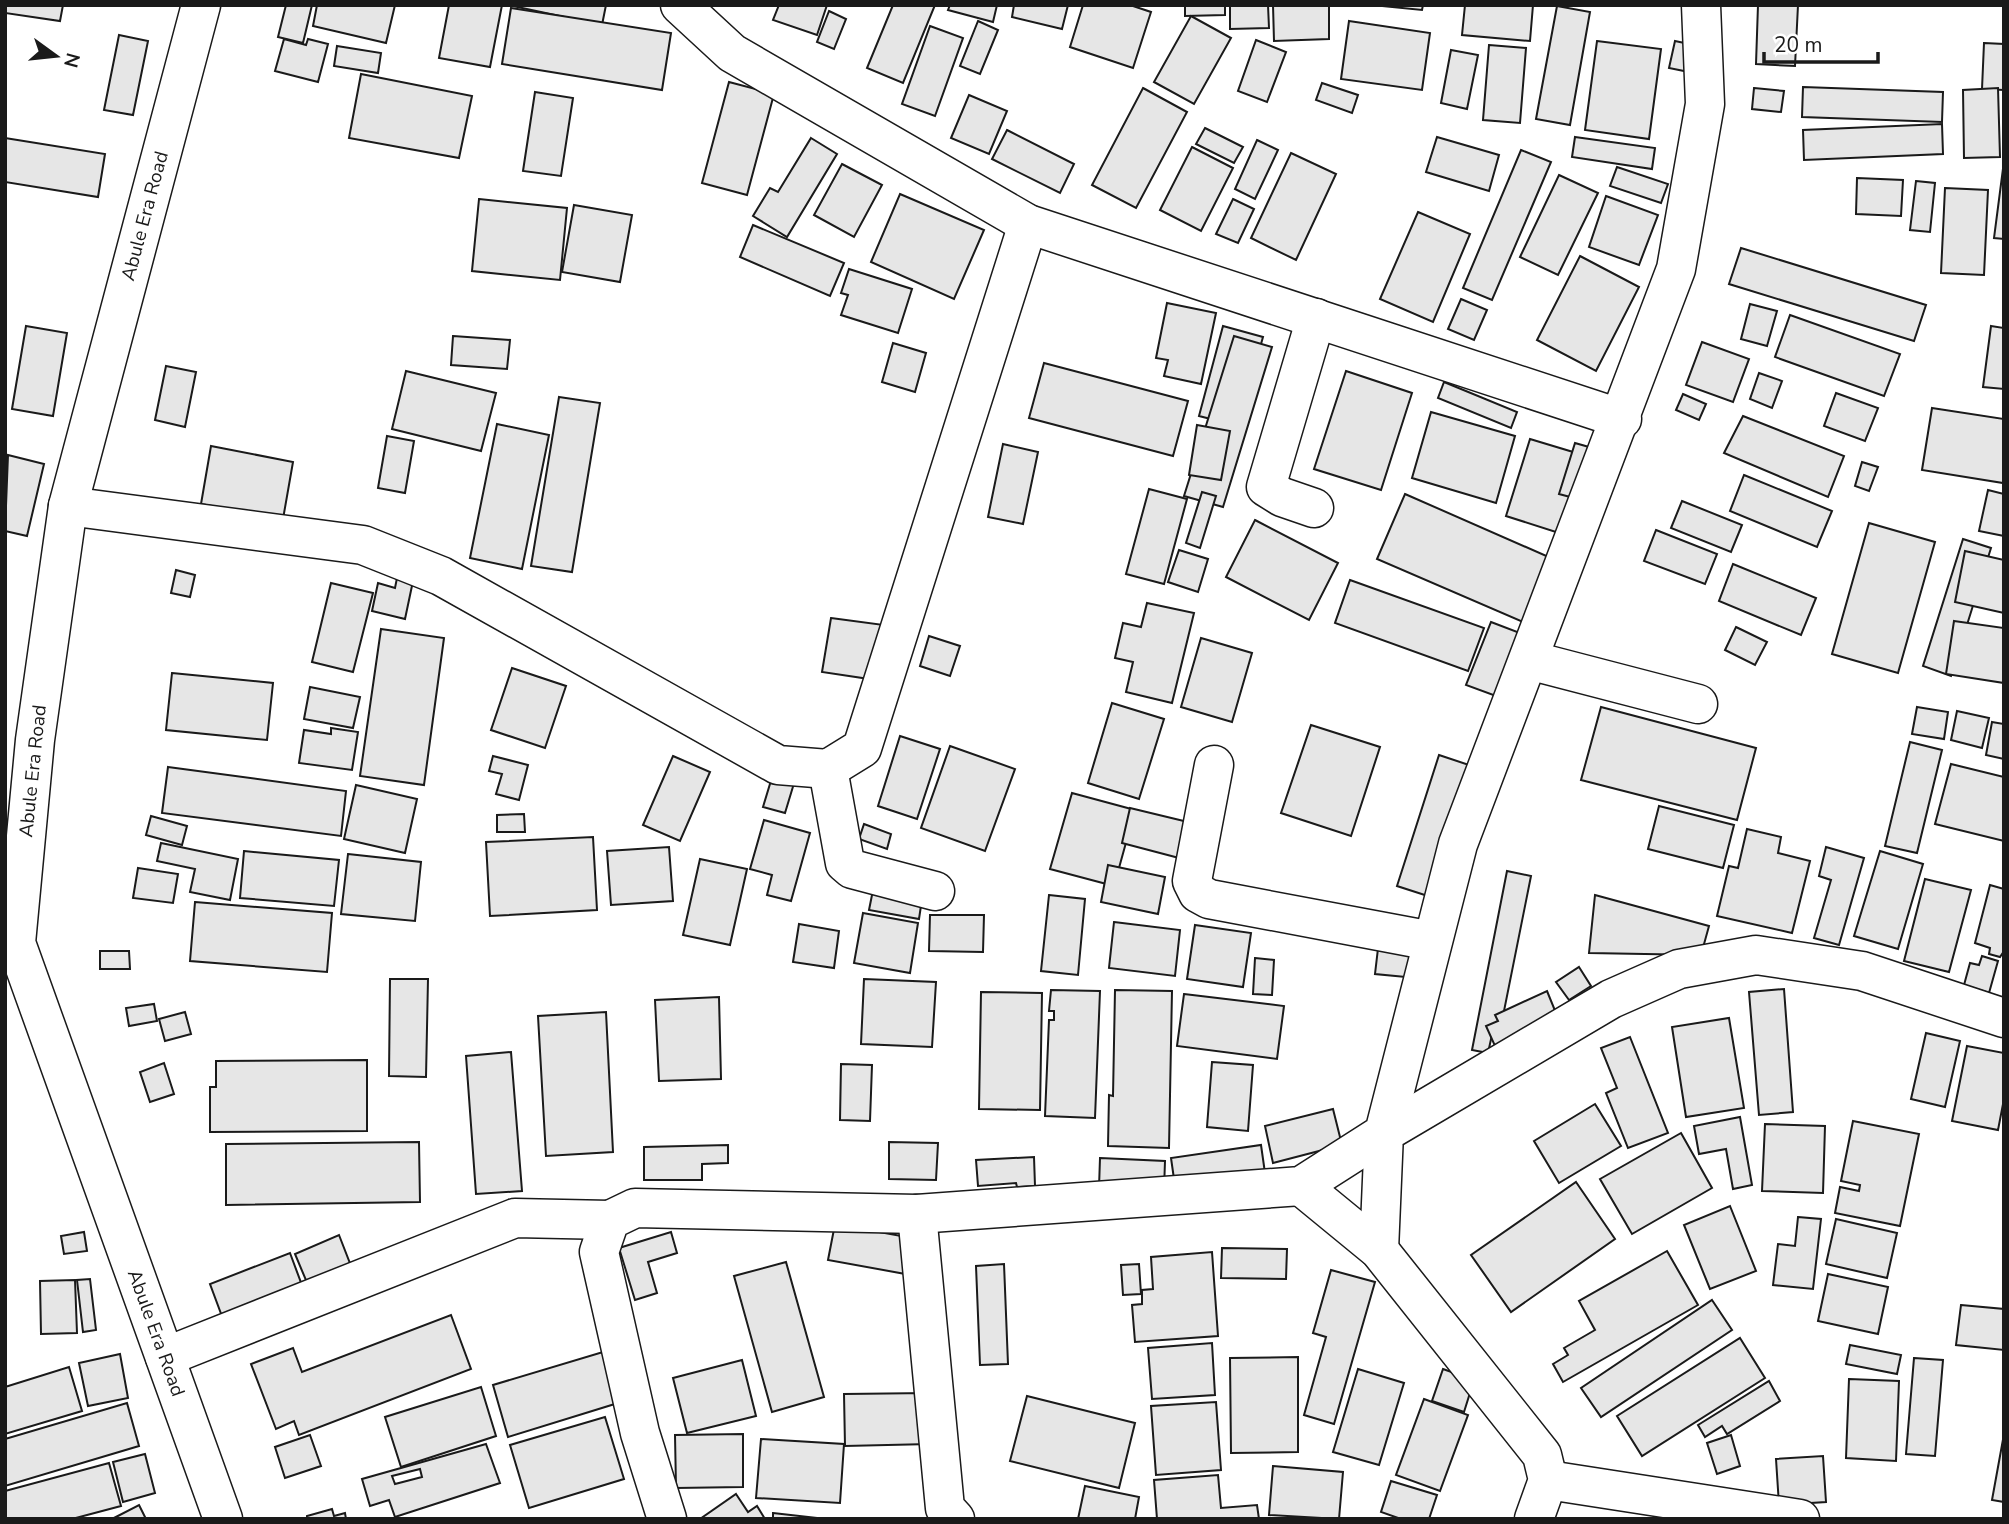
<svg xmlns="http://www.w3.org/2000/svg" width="2009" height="1524" font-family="'Nunito Sans',sans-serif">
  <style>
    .building { fill: #e6e6e6; stroke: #1a1a1a; stroke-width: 2; fill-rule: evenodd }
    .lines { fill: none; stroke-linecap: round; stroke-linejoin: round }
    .minor-casing { stroke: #1a1a1a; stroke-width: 41 }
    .minor { stroke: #fff; stroke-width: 38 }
    .labels { text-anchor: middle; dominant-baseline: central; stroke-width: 5; stroke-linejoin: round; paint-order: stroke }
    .street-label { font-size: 19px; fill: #1a1a1a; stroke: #fff }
  </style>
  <rect width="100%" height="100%" fill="#fff"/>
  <g class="building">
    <polygon points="5,5 63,5 60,21 5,13"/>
    <polygon points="286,5 312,5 303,43 278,37"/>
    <polygon points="317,5 395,5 386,43 313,26"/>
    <polygon points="449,5 502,5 490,67 439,58"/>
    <polygon points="508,5 606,5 602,25"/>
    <polygon points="779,5 827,5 817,35 773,20"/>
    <polygon points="893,5 935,5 903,83 867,68"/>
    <polygon points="950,5 997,5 993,22 948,10"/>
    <polygon points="1014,5 1068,5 1062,29 1012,17"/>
    <polygon points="1083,5 1130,5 1151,12 1133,68 1070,47"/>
    <polygon points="1185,5 1225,5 1225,15 1185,16"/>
    <polygon points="1230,5 1268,5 1269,28 1230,29"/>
    <polygon points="1273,5 1329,5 1329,39 1274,41"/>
    <polygon points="1372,5 1423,5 1422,10"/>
    <polygon points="1465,5 1533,5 1530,41 1462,35"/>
    <polygon points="1758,5 1798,5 1795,66 1756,64"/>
    <polygon points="1557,6 1590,12 1570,125 1536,119"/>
    <polygon points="511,8 671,33 662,90 502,64"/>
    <polygon points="829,11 846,19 834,49 817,42"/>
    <polygon points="1191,16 1231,38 1194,104 1154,82"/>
    <polygon points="978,21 998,30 980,74 960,66"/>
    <polygon points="1349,21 1430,33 1422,90 1341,79"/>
    <polygon points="930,26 963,38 935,116 902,104"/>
    <polygon points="119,35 148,41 133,115 104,110"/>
    <polygon points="284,39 306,45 308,39 328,44 318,82 275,71"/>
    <polygon points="1256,40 1286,52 1267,102 1238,91"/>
    <polygon points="1597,41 1661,49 1649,139 1585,130"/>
    <polygon points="1675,41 1694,45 1689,72 1669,68"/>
    <polygon points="1984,43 2004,44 2004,90 1982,89"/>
    <polygon points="1489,45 1526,48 1520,123 1483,120"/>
    <polygon points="337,46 381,53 378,73 334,66"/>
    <polygon points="1451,50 1478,55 1467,109 1441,103"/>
    <polygon points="361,74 472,96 459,158 349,138"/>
    <polygon points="729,82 774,94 747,195 702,183"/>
    <polygon points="1322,83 1358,95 1352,113 1316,100"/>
    <polygon points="1803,87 1943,92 1942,122 1802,117"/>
    <polygon points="1143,88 1187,112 1136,208 1092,185"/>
    <polygon points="1754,88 1784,91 1781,112 1752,109"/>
    <polygon points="1998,88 2000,157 1964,158 1963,90"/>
    <polygon points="535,92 573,98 561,176 523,171"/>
    <polygon points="969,95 1007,111 989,154 951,138"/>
    <polygon points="1942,124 1943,154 1804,160 1803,130"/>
    <polygon points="1205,128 1243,147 1234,163 1196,144"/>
    <polygon points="1007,130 1074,164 1060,193 992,159"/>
    <polygon points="1437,137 1499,155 1489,191 1426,172"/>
    <polygon points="1575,137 1655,148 1652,169 1572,157"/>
    <polygon points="5,138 105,154 98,197 5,182"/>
    <polygon points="811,138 837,154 787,237 753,216 770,188 778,192"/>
    <polygon points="1257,140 1278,150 1255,199 1235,189"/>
    <polygon points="1192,147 1233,168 1201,231 1160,210"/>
    <polygon points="1521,150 1551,162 1492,300 1463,288"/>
    <polygon points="1291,153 1336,174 1296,260 1251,238"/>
    <polygon points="2004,161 2004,239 1994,238"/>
    <polygon points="842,164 882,185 854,237 814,215"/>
    <polygon points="1617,167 1668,184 1661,203 1610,186"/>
    <polygon points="1559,175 1598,193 1558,275 1520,257"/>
    <polygon points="1857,178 1903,180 1901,216 1856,214"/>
    <polygon points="1916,181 1935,183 1930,232 1910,230"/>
    <polygon points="1945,188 1988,190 1984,275 1941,273"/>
    <polygon points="900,194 984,230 954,299 871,262"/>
    <polygon points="1606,196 1658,215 1639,265 1589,247"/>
    <polygon points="479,199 567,208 560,280 472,271"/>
    <polygon points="1233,199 1254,209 1238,243 1216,234"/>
    <polygon points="574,205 632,215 620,282 562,272"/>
    <polygon points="1418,212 1470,234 1433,322 1380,299"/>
    <polygon points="753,225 844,263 830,296 740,257"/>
    <polygon points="1741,248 1926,305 1914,341 1729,284"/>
    <polygon points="1580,256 1639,287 1596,371 1537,340"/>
    <polygon points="849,269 912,289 898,333 841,315 848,295 841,293"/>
    <polygon points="1461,299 1487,310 1474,340 1448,329"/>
    <polygon points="1167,303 1216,313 1201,384 1164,376 1168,360 1156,358"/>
    <polygon points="1750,304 1777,311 1767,346 1741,339"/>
    <polygon points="1790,315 1900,354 1884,396 1775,357"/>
    <polygon points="26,326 67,333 53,416 12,409"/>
    <polygon points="1223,326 1263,337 1238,426 1199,416"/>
    <polygon points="1991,326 2004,328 2004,389 1983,387"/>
    <polygon points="453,336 510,340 507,369 451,365"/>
    <polygon points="1234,336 1272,347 1223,507 1184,496"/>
    <polygon points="1702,342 1749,359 1733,402 1686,385"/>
    <polygon points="893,343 926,353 915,392 882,382"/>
    <polygon points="1044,363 1188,401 1173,456 1029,418"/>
    <polygon points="166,366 196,372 185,427 155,420"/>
    <polygon points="406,371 496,393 481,451 392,429"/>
    <polygon points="1346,371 1412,393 1381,490 1314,469"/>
    <polygon points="1759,373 1782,381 1772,408 1750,399"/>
    <polygon points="1444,382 1517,412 1511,428 1438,398"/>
    <polygon points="1836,393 1878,408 1865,441 1824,426"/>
    <polygon points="1683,394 1706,404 1699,420 1676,410"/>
    <polygon points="559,397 600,403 572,572 531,566"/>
    <polygon points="1932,408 2004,419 2003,483 1922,470"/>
    <polygon points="1431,412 1515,436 1496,503 1412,478"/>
    <polygon points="1743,416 1844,456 1828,497 1724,453"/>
    <polygon points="497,424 549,435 522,569 470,558"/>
    <polygon points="1197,425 1230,431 1221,480 1189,475"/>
    <polygon points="387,436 414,441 405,493 378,488"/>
    <polygon points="1530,439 1583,455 1559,533 1506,516"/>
    <polygon points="1575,443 1589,447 1574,498 1559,494"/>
    <polygon points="1003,444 1038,452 1023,524 988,517"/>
    <polygon points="211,446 293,462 283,519 201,504"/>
    <polygon points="8,455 44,464 27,536 5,531"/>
    <polygon points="1862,462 1878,467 1869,491 1855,486"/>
    <polygon points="1744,475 1832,511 1817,547 1730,511"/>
    <polygon points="1149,489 1187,499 1164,584 1126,574"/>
    <polygon points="1988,490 2004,494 2004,536 1979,531"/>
    <polygon points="1202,492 1216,496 1200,548 1186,543"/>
    <polygon points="1405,494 1551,558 1523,622 1377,559"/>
    <polygon points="1682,501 1742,525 1731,552 1671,528"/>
    <polygon points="1255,520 1338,563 1309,620 1226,577"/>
    <polygon points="1869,523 1935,542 1898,673 1832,654"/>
    <polygon points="1656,530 1717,554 1705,584 1644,561"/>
    <polygon points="1963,539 1991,548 1951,676 1923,666"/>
    <polygon points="1179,550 1208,559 1198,592 1168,582"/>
    <polygon points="1965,551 2004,560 2004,613 1955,602"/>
    <polygon points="1733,564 1816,598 1801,635 1719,601"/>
    <polygon points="176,570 195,575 190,597 171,593"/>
    <polygon points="397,578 413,581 405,619 372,611 378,583 395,588"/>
    <polygon points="1350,580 1484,628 1468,671 1335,623"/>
    <polygon points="331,583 373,593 353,672 312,662"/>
    <polygon points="1147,603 1194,613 1172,703 1126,692 1133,662 1115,658 1123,623 1141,627"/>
    <polygon points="831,618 884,625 876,680 822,672"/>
    <polygon points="1954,621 2004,628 2004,683 1946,674"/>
    <polygon points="1491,622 1520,633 1496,696 1466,685"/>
    <polygon points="1736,627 1767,642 1755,665 1725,650"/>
    <polygon points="381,629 444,638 424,785 360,776"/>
    <polygon points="929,636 960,646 950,676 920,666"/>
    <polygon points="1201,638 1252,653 1232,722 1181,707"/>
    <polygon points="512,668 566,686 545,748 491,730"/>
    <polygon points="172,673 273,683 267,740 166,730"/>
    <polygon points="310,687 360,697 353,728 304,719"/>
    <polygon points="1112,703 1164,719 1139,799 1088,783"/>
    <polygon points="1601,707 1756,748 1737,820 1581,780"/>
    <polygon points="1917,707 1948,712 1944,739 1912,734"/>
    <polygon points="1957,711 1989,718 1982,748 1951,740"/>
    <polygon points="1992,722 2004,724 2004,759 1986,755"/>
    <polygon points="1311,725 1380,747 1351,836 1281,813"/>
    <polygon points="331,728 358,732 352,770 299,763 304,730 331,734"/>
    <polygon points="900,736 940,749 917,819 878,806"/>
    <polygon points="1910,742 1942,750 1917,853 1885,846"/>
    <polygon points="950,746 1015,769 985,851 921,828"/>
    <polygon points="1439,755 1475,767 1434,898 1397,886"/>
    <polygon points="493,756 528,765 519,800 496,794 502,774 489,771"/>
    <polygon points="673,756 710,772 680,841 643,825"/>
    <polygon points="1951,764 2004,777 2004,841 1935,824"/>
    <polygon points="168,767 346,791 341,836 162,813"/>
    <polygon points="773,774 795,780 785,813 763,807"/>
    <polygon points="356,785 417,799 405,853 344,839"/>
    <polygon points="1072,793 1135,810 1114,886 1050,869"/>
    <polygon points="1659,806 1734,825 1723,868 1648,849"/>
    <polygon points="1130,808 1188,822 1179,858 1122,843"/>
    <polygon points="524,814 525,832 497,832 497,815"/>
    <polygon points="151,816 187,826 182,845 146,835"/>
    <polygon points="764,820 810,833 791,901 767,895 772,875 750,869"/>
    <polygon points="864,824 891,834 887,849 859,839"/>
    <polygon points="1747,829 1781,837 1778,853 1810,861 1792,933 1717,916 1729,866 1738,868"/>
    <polygon points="593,837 597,910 490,916 486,842"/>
    <polygon points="161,843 238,859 230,900 190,892 195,869 157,861"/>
    <polygon points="669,847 673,901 611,905 607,851"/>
    <polygon points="1826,847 1864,858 1839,945 1814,938 1831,880 1819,876"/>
    <polygon points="244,851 339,860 334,906 240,898"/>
    <polygon points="1880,851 1923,864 1898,949 1854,936"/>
    <polygon points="348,854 421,862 415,921 341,914"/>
    <polygon points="700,859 747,869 730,945 683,935"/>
    <polygon points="1108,865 1165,877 1158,914 1101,902"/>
    <polygon points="138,868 178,874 173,903 133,898"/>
    <polygon points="1507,871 1531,876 1500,1031 1493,1030 1488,1053 1472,1050"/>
    <polygon points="1925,879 1971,890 1949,972 1904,961"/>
    <polygon points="1990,885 2004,889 2004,951 2000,957 1989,954 1990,948 1975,943"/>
    <polygon points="873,890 922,899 919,919 869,910"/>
    <polygon points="1049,895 1085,899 1078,975 1041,971"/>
    <polygon points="1595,895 1709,926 1701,955 1589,953"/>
    <polygon points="195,902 332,913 327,972 190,961"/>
    <polygon points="863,913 918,923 910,973 854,963"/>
    <polygon points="930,915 984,915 983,952 929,951"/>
    <polygon points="1114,922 1180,930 1175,976 1109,968"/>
    <polygon points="799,924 839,931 834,968 793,962"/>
    <polygon points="1195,925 1251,933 1243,987 1187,979"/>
    <polygon points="1379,940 1420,946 1416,978 1375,974"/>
    <polygon points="100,951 129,951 130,969 100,969"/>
    <polygon points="1982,956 1998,961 1989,993 1964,985 1970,963 1979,965"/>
    <polygon points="1255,958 1274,960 1272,995 1253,994"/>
    <polygon points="1579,967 1591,986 1569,1000 1556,982"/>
    <polygon points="390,979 428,979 426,1077 389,1076"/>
    <polygon points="864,979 936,982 932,1047 861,1044"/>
    <polygon points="1784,989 1793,1112 1759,1115 1749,992"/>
    <polygon points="1051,990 1100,991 1095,1118 1045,1116 1049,1020 1054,1020 1054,1011 1049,1011"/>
    <polygon points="1115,990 1172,991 1169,1148 1108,1146 1109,1095 1113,1096"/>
    <polygon points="1547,991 1558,1018 1495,1046 1486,1026 1498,1021 1495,1015"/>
    <polygon points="981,992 1042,993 1040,1110 979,1109"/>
    <polygon points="1184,994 1284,1006 1277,1059 1177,1046"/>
    <polygon points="719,997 721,1079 659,1081 655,1000"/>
    <polygon points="154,1004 157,1021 129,1026 126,1008"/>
    <polygon points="185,1012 191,1034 165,1041 159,1019"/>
    <polygon points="606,1012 613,1152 546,1156 538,1016"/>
    <polygon points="1729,1018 1744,1108 1686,1117 1672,1027"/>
    <polygon points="1926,1033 1960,1041 1945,1107 1911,1099"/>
    <polygon points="1630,1037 1668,1133 1628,1148 1606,1093 1617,1088 1601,1048"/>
    <polygon points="1967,1046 2004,1053 2004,1099 1998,1130 1952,1121"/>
    <polygon points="511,1052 522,1191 476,1194 466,1056"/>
    <polygon points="367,1060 367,1131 210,1132 210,1087 216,1087 216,1061"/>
    <polygon points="1212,1062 1253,1065 1248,1131 1207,1127"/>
    <polygon points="164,1063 174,1094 150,1102 140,1072"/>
    <polygon points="841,1064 872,1065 870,1121 840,1120"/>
    <polygon points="1595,1104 1621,1146 1559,1183 1534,1141"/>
    <polygon points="1333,1109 1342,1145 1273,1163 1265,1126"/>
    <polygon points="1740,1117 1752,1185 1733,1189 1726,1149 1699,1154 1694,1126"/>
    <polygon points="1853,1121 1919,1134 1900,1226 1835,1213 1840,1187 1859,1191 1860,1185 1841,1181"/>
    <polygon points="1765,1124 1825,1126 1823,1193 1762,1191"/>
    <polygon points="1681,1133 1712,1188 1632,1234 1600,1179"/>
    <polygon points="419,1142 420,1202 226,1205 226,1144"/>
    <polygon points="889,1142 938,1143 936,1180 889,1179"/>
    <polygon points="728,1145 728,1163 702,1164 702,1180 644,1180 644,1147"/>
    <polygon points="1261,1145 1266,1180 1176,1193 1171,1158"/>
    <polygon points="1034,1157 1035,1186 1017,1187 1016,1183 978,1186 976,1160"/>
    <polygon points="1100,1158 1165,1161 1164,1190 1099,1188"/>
    <polygon points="1576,1182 1615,1239 1511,1312 1471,1255"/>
    <polygon points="1730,1206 1756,1271 1710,1289 1684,1225"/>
    <polygon points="1798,1217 1821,1219 1813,1289 1773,1285 1778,1244 1795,1246"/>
    <polygon points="1836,1219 1897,1233 1887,1278 1826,1264"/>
    <polygon points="835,1224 918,1239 911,1275 828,1260"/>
    <polygon points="84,1232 87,1251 64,1254 61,1236"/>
    <polygon points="671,1232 677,1253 648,1262 657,1293 635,1300 619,1248"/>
    <polygon points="339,1235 351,1266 308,1285 295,1254"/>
    <polygon points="1222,1248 1287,1249 1286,1279 1221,1278"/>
    <polygon points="1667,1251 1698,1305 1563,1382 1553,1364 1568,1355 1564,1348 1595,1330 1579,1301"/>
    <polygon points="1212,1252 1218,1336 1135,1342 1132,1305 1142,1304 1142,1290 1153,1289 1151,1257"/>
    <polygon points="290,1253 303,1288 223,1319 210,1284"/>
    <polygon points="786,1262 824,1397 772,1412 734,1276"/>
    <polygon points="1004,1264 1008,1364 980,1365 976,1266"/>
    <polygon points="1139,1264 1141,1294 1123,1295 1121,1265"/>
    <polygon points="1331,1270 1375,1282 1334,1424 1304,1415 1326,1337 1313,1333"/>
    <polygon points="1828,1274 1888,1287 1878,1334 1818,1321"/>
    <polygon points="90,1279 96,1330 83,1332 77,1280"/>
    <polygon points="75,1280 77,1333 41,1334 40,1281"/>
    <polygon points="1712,1300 1732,1330 1601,1417 1581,1388"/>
    <polygon points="1961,1305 2004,1309 2004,1350 1956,1345"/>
    <polygon points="451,1315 471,1369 299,1435 294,1421 276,1429 251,1364 293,1348 302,1372"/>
    <polygon points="1740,1338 1765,1378 1642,1456 1617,1416"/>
    <polygon points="1212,1343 1215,1395 1152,1399 1148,1348"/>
    <polygon points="1850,1345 1901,1355 1897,1374 1846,1364"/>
    <polygon points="603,1352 618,1403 508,1437 493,1385"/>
    <polygon points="120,1354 128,1398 88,1406 79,1363"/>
    <polygon points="1298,1357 1298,1452 1231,1453 1230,1358"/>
    <polygon points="1914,1358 1943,1360 1935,1456 1906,1454"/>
    <polygon points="742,1360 756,1416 687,1433 673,1378"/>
    <polygon points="69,1367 82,1411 5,1434 5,1387"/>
    <polygon points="1358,1369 1404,1383 1379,1465 1333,1452"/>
    <polygon points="1443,1369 1474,1380 1464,1412 1432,1401"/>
    <polygon points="1849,1379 1899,1381 1896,1461 1846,1458"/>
    <polygon points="1769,1381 1780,1401 1727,1434 1722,1426 1705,1437 1698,1425"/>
    <polygon points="481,1387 496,1436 401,1467 385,1417"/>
    <polygon points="929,1393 930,1444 845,1446 844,1394"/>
    <polygon points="1027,1396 1135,1423 1119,1488 1010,1461"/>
    <polygon points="1424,1399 1468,1415 1440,1491 1396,1475"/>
    <polygon points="1216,1402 1221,1470 1156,1475 1151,1406"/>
    <polygon points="127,1403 139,1446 5,1486 5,1439"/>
    <polygon points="605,1417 624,1479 529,1508 510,1445"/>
    <polygon points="743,1434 743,1487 676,1488 675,1435"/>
    <polygon points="2004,1434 2004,1502 1992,1500"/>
    <polygon points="310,1435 321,1466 285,1478 275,1447"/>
    <polygon points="1731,1435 1740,1466 1717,1474 1707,1443"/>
    <polygon points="761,1439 844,1444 840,1503 756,1498"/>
    <path d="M486,1444l14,39 -105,34 -6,-17 -19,6 -8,-27zM420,1469l2,8 -27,7 -3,-8z"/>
    <polygon points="145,1454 155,1493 123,1502 113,1462"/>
    <polygon points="1823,1456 1826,1502 1779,1505 1776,1459"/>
    <polygon points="109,1463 121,1506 72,1519 5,1519 5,1491"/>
    <polygon points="1273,1466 1343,1472 1339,1519 1269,1515"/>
    <polygon points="1218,1475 1221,1508 1257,1505 1259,1519 1157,1519 1154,1480"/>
    <polygon points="1391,1481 1437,1495 1429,1519 1401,1519 1381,1512"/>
    <polygon points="1085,1486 1139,1497 1135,1519 1078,1519"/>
    <polygon points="736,1494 748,1512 757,1506 765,1519 700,1519"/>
    <polygon points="139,1505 146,1519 112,1519"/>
    <polygon points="332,1509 334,1516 345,1513 346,1519 307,1519 307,1516"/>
    <polygon points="773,1513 826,1519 773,1519"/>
  </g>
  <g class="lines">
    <defs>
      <g id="minor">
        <polyline points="201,5 68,506 35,740 16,943 223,1519"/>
        <polyline points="680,5 732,53 1028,224 1622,419"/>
        <polyline points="68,506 363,545 441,576 778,765 828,769 862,748 1028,224"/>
        <polyline points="1314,508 1282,497 1266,487 1316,318"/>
        <polyline points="1529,660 1698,704"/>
        <polyline points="1214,765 1192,881 1198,893 1209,899 1432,941"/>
        <polyline points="828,769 845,863 852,869 935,891"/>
        <polyline points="1301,1186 1379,1250 1542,1455 1548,1480 1534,1519"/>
        <polyline points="917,1214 945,1508 955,1519"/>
        <polyline points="1379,1250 1384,1133 1611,999 1679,969 1756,955 1862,971 2004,1018"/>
        <polyline points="165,1357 515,1218 610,1220"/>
        <polyline points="1548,1480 1800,1519"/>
        <polyline points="667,1519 640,1433 599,1252 610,1220 635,1208 917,1214 1301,1186 1384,1133 1458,844 1676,269 1705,104 1701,5"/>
      </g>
    </defs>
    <use href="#minor" class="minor-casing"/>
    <use href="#minor" class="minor"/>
  </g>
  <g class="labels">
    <g class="street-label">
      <text transform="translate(145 216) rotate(-75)">Abule Era Road</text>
      <text transform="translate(33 771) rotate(-84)">Abule Era Road</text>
      <text transform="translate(156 1333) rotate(70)">Abule Era Road</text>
    </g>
  </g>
  <rect width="2009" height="1524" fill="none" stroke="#1a1a1a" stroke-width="14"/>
  <g transform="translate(56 56) rotate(105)" stroke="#ffffff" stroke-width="5" paint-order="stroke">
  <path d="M0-5L12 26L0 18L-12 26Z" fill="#1a1a1a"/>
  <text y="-10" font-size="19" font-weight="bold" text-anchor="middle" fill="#1a1a1a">N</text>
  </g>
  <path d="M1764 52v10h114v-10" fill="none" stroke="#1a1a1a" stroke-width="3.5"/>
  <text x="1774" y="52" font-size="21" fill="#1a1a1a" stroke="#ffffff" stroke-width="5" paint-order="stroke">20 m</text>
</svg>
